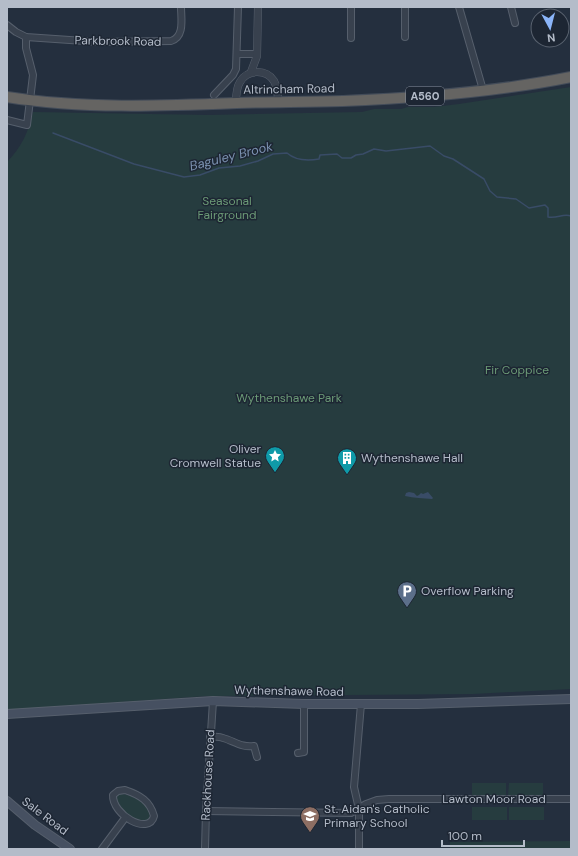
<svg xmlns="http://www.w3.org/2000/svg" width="578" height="856" font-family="'DM Sans',sans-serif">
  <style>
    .green { fill: #263c3f }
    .water { fill: #394c67 }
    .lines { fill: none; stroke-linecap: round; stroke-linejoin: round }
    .stream { stroke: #394c67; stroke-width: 1.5 }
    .minor-casing { stroke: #565f6c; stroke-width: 8 }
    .tertiary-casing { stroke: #565f6c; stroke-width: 8 }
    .secondary-casing { stroke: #565f6c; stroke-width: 10 }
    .trunk-casing { stroke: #434c59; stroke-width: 12 }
    .minor { stroke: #38414e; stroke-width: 6 }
    .tertiary { stroke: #38414e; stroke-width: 7 }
    .secondary { stroke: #465061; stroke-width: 8 }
    .trunk { stroke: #656462; stroke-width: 10 }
    .labels { text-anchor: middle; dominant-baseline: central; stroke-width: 3; stroke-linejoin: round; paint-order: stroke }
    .shield { fill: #1d2633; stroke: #878f9c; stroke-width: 1 }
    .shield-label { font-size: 11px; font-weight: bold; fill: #b4bcc9 }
    .street-label { font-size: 12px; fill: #b4bcc9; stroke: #1d2633 }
    .park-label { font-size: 12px; fill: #6b9a76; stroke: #1d2633 }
    .poi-label { font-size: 12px; fill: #b4bcc9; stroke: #1d2633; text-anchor: start }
    .water-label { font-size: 13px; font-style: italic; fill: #7c92b1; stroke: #1d2633 }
  </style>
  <rect width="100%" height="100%" fill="#242f3e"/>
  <g class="green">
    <path d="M571,87v602l-98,5 -266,2 -200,14v-548c14,-14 22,-31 26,-50l176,3 153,-3 12,-3h27l7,-2h26l25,-3z"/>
    <rect x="472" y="783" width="34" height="13"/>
    <polygon points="509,783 543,783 543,796 508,796"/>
    <path d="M119,794c12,-1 35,11 30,26 -9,4 -22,-2 -27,-10 -3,-3 -5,-8 -7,-12l2,-3z"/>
    <rect x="472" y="807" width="35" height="13"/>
    <rect x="509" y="807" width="35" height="13"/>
    <polygon points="570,841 570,849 450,849 450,842"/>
  </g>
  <path class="water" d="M409,492l5,1 3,3 2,-1 2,-2 2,1 5,-2 5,6 -1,1c-9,-1 -18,-1 -27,-3l1,-3z"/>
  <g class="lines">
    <path class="stream" d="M53,133l81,31 50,13 16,-2 19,-7 21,-2 18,-5 15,-7 14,-1c9,8 20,8 32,6l1,-4 17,-1 5,4h9l5,-3 7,-1 11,-5 12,2 44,-5 14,10 9,3 31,20 6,12 7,6 19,2 13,9 16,-3 3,3v9c9,2 15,-4 23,-1"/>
    <defs>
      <g id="minor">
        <polyline points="405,7 405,37"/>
        <polyline points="459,7 483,90"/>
        <polyline points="511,7 515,23"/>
        <path d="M7,25l9,7 10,5 73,5 72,-1c14,-4 10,-23 10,-34"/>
        <polyline points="351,38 351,7"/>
        <polyline points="237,54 257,54"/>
        <polyline points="214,95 233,75 236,69 238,7"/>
        <polyline points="7,120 27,125 33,75 26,48 26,37"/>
        <path d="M210,737c4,0 9,-1 13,1 11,3 19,10 31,8l3,11"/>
        <polyline points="298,753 304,752 304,704"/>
        <path d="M125,790c15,5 25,11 29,26 -5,20 -42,-1 -41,-21l5,-4z"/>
        <polyline points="206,811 351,813 366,804 377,800 389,799 571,799"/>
        <polyline points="102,849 125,818"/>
        <polyline points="205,849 206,811 213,701"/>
        <polyline points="359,849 359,809 354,787 361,704"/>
      </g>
      <g id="tertiary">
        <polyline points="251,72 257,56 258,7"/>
        <path d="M236,103c0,-7 0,-15 4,-21 7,-13 26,-13 34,-1 4,7 4,14 4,22"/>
      </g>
      <g id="secondary">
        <polyline points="7,714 213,701 304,704 418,704 571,699"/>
        <polyline points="7,801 35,825 70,849"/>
      </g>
      <path id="trunk" d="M7,97c75,12 154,9 230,6 35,-1 70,-1 106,-2 76,-3 153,-9 228,-24"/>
    </defs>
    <use href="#minor" class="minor-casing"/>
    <use href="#tertiary" class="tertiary-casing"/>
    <use href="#secondary" class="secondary-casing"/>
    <use href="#trunk" class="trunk-casing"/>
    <use href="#minor" class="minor"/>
    <use href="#tertiary" class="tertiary"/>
    <use href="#secondary" class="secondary"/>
    <use href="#trunk" class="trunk"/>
  </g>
  <defs>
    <symbol id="sight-pin" viewBox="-11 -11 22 30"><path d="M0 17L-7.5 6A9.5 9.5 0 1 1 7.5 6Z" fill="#0f9aa8" stroke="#1d2633"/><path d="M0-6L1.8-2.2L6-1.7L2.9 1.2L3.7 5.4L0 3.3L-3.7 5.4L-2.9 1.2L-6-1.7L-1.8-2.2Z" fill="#fff"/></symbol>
    <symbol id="building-pin" viewBox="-11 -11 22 30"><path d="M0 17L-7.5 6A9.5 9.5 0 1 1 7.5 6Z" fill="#0f9aa8" stroke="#1d2633"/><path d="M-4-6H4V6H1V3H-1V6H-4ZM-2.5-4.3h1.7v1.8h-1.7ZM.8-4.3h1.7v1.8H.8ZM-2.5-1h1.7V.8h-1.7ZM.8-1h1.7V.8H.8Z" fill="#fff"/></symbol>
    <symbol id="parking-pin" viewBox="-11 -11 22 30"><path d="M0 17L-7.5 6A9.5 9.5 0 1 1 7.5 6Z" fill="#5c6f8a" stroke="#1d2633"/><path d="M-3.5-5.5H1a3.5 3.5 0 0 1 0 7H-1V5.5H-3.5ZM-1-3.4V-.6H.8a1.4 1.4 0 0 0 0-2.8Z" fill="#fff"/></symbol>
    <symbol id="school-pin" viewBox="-11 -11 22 30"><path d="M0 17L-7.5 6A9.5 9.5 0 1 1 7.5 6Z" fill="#8d6e63" stroke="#1d2633"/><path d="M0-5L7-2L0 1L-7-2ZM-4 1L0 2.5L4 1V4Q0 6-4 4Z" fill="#fff"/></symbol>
  </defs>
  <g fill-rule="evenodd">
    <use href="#sight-pin" x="264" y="445" width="22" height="30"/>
    <use href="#building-pin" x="336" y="447" width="22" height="30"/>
    <use href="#parking-pin" x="396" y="580" width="22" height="30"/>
    <use href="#school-pin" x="299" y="805" width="22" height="30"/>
  </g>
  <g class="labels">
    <rect class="shield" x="406" y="87" width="38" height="18" rx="3"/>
    <g class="shield-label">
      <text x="425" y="96">A560</text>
    </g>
    <g class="street-label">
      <text transform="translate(118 41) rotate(1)">Parkbrook Road</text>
      <text transform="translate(289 89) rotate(-1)">Altrincham Road</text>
      <text transform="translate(289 691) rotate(1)">Wythenshawe Road</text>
      <text transform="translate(208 775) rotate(-87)">Rackhouse Road</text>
      <text x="494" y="799">Lawton Moor Road</text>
      <text transform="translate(45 816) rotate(37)">Sale Road</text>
    </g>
    <g class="park-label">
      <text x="227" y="201">Seasonal<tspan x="227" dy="14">Fairground</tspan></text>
      <text x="517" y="370">Fir Coppice</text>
      <text x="289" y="398">Wythenshawe Park</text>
    </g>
    <g class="poi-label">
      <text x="261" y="449" text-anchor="end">Oliver<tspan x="261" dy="14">Cromwell Statue</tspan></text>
      <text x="361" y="458">Wythenshawe Hall</text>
      <text x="421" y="591">Overflow Parking</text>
      <text x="324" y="809">St. Aidan's Catholic<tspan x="324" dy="14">Primary School</tspan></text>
    </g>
    <g class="water-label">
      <text transform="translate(231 156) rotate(-14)">Baguley Brook</text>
    </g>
  </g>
  <rect width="578" height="856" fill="none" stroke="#b4bcc9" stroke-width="16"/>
  <g transform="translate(550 28) rotate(173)"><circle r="19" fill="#1d2633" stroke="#59626f"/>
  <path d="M0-3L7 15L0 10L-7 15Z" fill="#8ab4f8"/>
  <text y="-6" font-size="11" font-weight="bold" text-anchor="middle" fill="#b4bcc9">N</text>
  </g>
  <path d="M442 840v6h82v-6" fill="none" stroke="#b4bcc9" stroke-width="2"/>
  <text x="448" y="840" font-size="12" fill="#b4bcc9" stroke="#1d2633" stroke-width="3" paint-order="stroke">100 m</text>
</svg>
